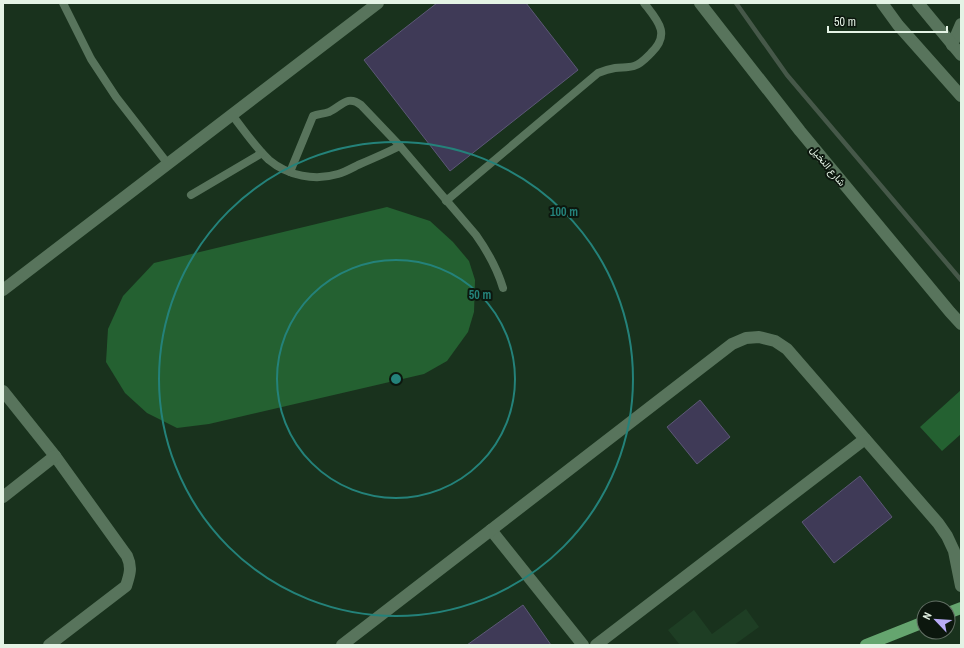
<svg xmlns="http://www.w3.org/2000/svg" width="964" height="648" font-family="'Archivo Narrow',Vazirmatn,sans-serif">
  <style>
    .built { fill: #1e3e24 }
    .green { fill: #246131 }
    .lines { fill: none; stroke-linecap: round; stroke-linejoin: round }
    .stream { stroke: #465849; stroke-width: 4.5 }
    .building { fill: #3f3a57; stroke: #5c5876 }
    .lane { stroke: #58745c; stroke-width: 8 }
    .street { stroke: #58745c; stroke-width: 12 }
    .secondary { stroke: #58745c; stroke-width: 12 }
    .primary { stroke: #65a56f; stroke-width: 12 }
    .ring { fill: none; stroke: #24827a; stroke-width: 2 }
    .labels { text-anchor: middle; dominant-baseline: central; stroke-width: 4; stroke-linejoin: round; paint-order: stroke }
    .street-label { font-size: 10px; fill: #e4f3e5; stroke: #0c170e }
    .centre { fill: #24827a; stroke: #0c170e; stroke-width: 2 }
    .ring-label { font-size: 12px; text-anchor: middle; font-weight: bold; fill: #24827a; stroke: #0c170e; stroke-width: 4; stroke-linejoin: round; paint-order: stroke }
  </style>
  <rect width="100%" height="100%" fill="#19321d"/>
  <polygon class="built" points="746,609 759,627 734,645 680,645 668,630 694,610 712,634"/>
  <g class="green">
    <polygon points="387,207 430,221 453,242 469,261 475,280 474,312 468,332 447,361 424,374 209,424 177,428 147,413 125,393 106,362 108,329 123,296 154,263"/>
    <polygon points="961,390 961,434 942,451 920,427"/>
  </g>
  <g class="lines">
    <polyline class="stream" points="736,3 787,75 961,280"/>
  </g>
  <g class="building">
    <polygon points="437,3 526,3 578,70 450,171 364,60"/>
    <polygon points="700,400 730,437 697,464 667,427"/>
    <polygon points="860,476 892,517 834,563 802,522"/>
    <polygon points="523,605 551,645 467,645"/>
  </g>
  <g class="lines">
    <g class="lane">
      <polyline points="63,3 91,59 116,97 168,164"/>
      <path d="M232,115c12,15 23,32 37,45 19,16 46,21 69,14 7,-2 14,-6 20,-9 14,-6 28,-12 42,-19"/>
      <path d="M290,172l23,-56c5,-2 10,-2 16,-4 12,-5 18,-18 32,-7l39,41 76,89c12,17 21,33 27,53"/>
      <polyline points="191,195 262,153"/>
      <path d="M446,201l152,-128c5,-2 11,-4 17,-5 6,-1 13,0 19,-2 7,-2 12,-8 17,-13 20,-19 7,-32 -7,-50"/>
    </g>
    <g class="street">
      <polyline points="952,45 961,24"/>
      <path d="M3,391l52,65 72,100c5,11 3,18 -1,30l-77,59"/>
      <polyline points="3,497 55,456"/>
      <polyline points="491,530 583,645"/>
      <polyline points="342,645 732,344 746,338 759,337 775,341 787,349 938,523 947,536 954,551 961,586"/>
      <polyline points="596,645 865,439"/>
    </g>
    <g class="secondary">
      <polyline points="700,3 800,131 950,312 961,324"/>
      <polyline points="882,3 898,25 961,96"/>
      <polyline points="918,3 961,55"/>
      <polyline points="3,290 378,3"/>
    </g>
    <g class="primary">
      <polyline points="948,613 961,608"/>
      <polyline points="866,645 924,622"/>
    </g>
  </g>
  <g class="ring">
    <circle cx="396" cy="379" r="119"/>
    <circle cx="396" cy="379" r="237"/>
  </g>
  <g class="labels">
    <g class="street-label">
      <text transform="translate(828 166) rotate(50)">شارع النخيل</text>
    </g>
  </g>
  <circle cx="396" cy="379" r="6" class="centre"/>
  <g class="ring-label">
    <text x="564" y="216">100 m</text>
    <text x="480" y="299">50 m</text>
  </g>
  <rect width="964" height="648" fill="none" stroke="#e4f3e5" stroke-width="8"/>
  <g transform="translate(936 620) rotate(295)"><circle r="19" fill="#0c170e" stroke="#626f64"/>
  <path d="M0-3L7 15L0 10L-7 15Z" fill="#b8abf7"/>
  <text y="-6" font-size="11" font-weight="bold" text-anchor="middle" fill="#e4f3e5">N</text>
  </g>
  <path d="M828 26v6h119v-6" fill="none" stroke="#e4f3e5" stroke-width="2"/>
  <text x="834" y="26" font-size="12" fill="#e4f3e5" stroke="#0c170e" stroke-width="3" paint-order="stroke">50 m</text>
</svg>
